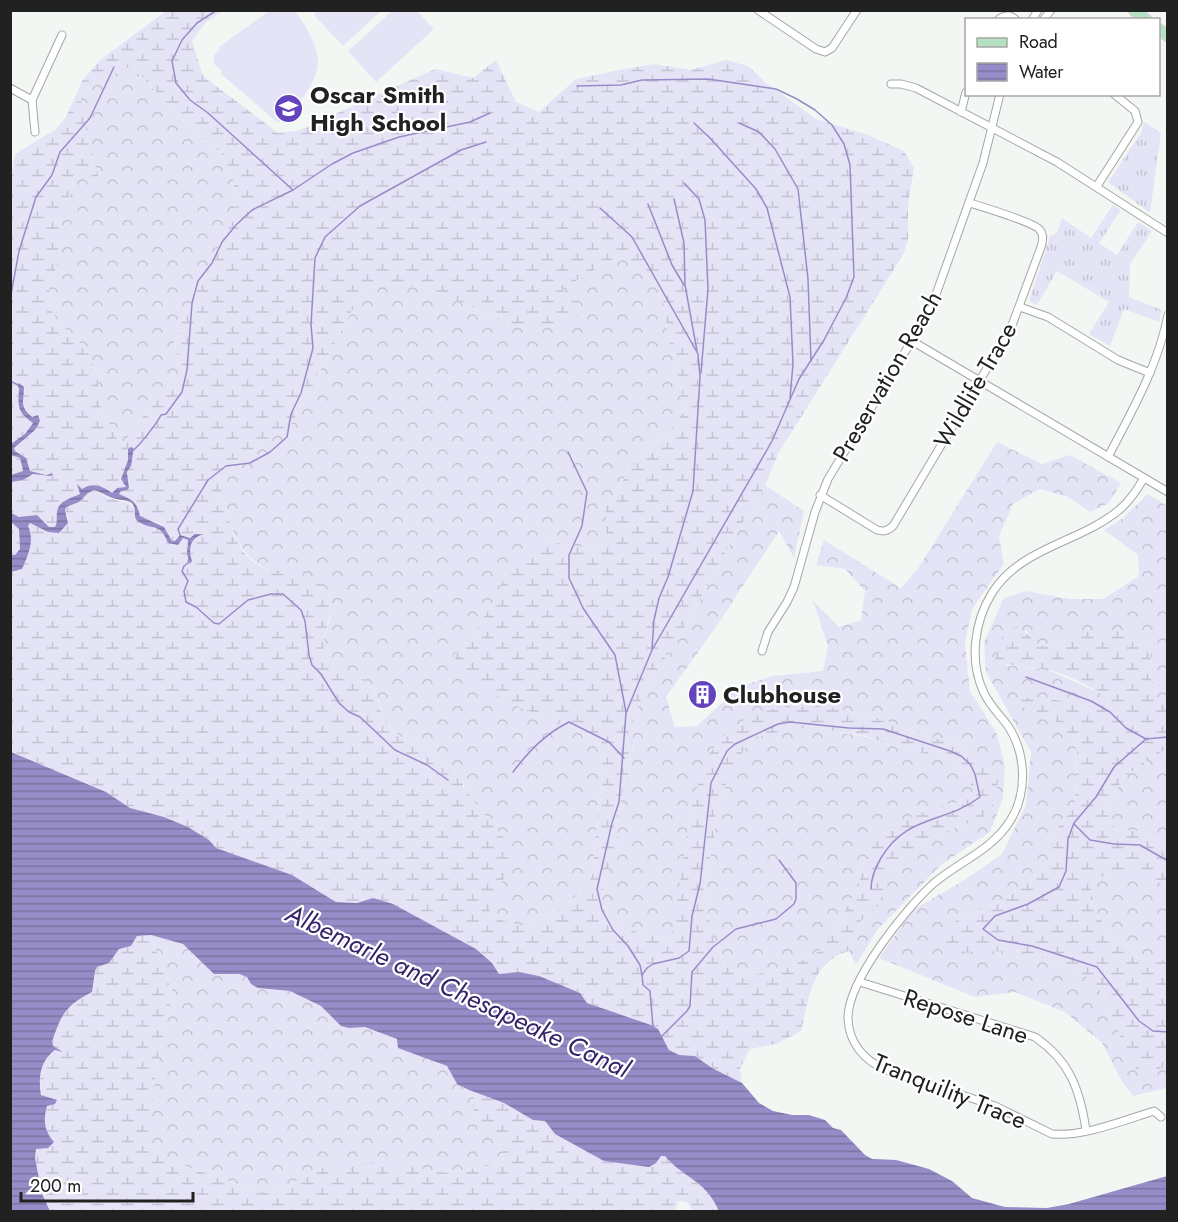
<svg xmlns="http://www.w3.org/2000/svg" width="1178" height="1222" font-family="Jost,sans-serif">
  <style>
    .grass { fill: url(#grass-tufts) }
    .forest { fill: url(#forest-crowns) }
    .wetland { fill: url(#wetland-marsh); fill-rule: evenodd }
    .garden { fill: #e5e4f7 }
    .water { fill: url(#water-rules) }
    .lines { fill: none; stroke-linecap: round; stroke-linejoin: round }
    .stream { stroke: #968dc8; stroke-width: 1.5 }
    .street-casing { stroke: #a4a8a5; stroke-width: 9 }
    .primary-casing { stroke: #d2d3d2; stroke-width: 13 }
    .street { stroke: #fff; stroke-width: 7 }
    .primary { stroke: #b3e2c2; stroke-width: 10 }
    .labels { text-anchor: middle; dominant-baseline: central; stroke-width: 4.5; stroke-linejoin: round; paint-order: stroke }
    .poi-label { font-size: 24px; font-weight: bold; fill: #202120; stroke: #fff; text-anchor: start }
    .street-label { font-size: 24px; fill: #202120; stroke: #fff }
    .water-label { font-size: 26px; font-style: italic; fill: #36246a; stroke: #fff }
  </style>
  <defs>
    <pattern id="grass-tufts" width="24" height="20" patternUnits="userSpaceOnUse" patternTransform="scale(1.5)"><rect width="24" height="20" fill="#e5e4f7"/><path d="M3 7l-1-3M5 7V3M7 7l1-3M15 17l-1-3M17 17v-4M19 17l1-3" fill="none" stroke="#c4c3d3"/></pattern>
    <pattern id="forest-crowns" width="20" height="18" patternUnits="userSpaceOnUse" patternTransform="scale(1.5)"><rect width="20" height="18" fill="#e5e4f7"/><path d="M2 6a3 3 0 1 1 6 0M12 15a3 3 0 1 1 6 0" fill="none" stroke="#c4c3d3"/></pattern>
    <pattern id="wetland-marsh" width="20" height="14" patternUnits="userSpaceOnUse" patternTransform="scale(1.5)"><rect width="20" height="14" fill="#e5e4f7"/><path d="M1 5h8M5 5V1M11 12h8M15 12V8" fill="none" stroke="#c4c3d3"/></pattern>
    <pattern id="water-rules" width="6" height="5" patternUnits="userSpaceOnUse" patternTransform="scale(1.5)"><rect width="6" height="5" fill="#968dc8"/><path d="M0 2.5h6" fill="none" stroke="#7a73a2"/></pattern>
  </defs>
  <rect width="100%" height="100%" fill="#f3f7f4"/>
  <g class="grass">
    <polygon points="1144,122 1161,133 1150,213 1108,182 1141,133"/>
    <polygon points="1113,205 1121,210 1099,243 1117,255 1138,222 1152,231 1130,264 1129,297 1162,310 1159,322 1124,309 1110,346 1089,334 1109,302 1057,271 1037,305 1029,301 1050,236 1057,233 1062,218 1091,238"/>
  </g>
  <g class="forest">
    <polygon points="132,66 195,133 220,152 232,173 237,202 234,216 184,316 174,342 184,381 168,384 167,389 131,430 127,441 121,444 118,441 102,411 98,398 98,375 87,350 59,323 51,310 49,287 54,277 58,256 60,216 72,190 74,168 80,169 81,96 101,80"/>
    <path d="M615,258l12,1 25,23 11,17 6,42 17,68 -18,23 -38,37 -24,38v36l-17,5 -44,-7 -40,35 -12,26 -23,37 -17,17 74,55 28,6 31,18 10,6 6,10 1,31 -5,21 -5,70 -6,14 -32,27 -30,13 -37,-11 3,-10 -28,-125c-16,-26 -48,-31 -70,-51 -17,-16 -9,-30 -23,-44 -5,-3 -9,-10 -14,-12 -5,-3 -12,-3 -18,-5 -23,-8 -13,-37 -7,-53l-21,-39c-12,-2 -26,-2 -37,-6 -41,-13 -47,-61 -55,-98l74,-50 71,-133 28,-7 36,5 85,36 49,-35z"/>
    <polygon points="997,442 1042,464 1070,455 1121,483 1109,503 1090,512 1068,497 1040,489 1013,504 999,536 1004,564 972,609 965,643 970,691 997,734 1005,766 1003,798 990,832 941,865 878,929 856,965 849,951 861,921 878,906 887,876 899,859 931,837 982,818 965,746 934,738 872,716 830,707 781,707 692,802 673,933 669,937 643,935 610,920 600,902 607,872 618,853 617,822 624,784 629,773 632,758 634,715 655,671 676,644 739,527 757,504 765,485 804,511 794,558 779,531 716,627 666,697 675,727 697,726 739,687 772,676 823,671 828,646 813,601 839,627 861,620 865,591 845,569 816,565 824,540 901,588 917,570"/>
    <path d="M1148,494l19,12v196l-9,-1c-4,-10 -8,-21 -8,-32 0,-5 2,-12 0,-18 -7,-28 -59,-19 -80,-14 -11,2 -19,8 -31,9l-8,-7 -5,-9 -21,35 43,5 59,26 1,10 -92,-6 7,7 30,11 22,24 2,11 -2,53 -20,25 -4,26 -12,18 -43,29 -10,3 -37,17 64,27 21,4 39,14 19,11 13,17 19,50 24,26 19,-7v22l-34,8 -11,-14 -20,-39 -37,-31 -50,-20 -40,5 -96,-39 34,-48 50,-29 39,-27 24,-49 5,-53 -45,-80 -2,-30 20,-44 22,-7 44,8h33l36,-23 -1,-21 -34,-25 19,-12z"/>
    <polygon points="797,728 814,728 866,737 886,744 950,760 965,770 973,790 971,794 956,803 940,806 887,830 871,846 861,871 858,892 851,899 838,926 818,952 786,969 744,976 726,966 711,933 704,885 714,839 716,808 725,790 726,777 747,745 761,736"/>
    <path d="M1163,751h4v91l-29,-11 -22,-1 -7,-9c2,-42 23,-50 54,-70z"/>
    <polygon points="1122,872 1143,874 1167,886 1167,960 1138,958 1106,929 1090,899 1093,879"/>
    <polygon points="150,935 183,944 214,974 239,974 247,977 251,984 258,988 290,991 321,1006 341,1026 349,1028 365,1027 394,1037 398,1039 399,1048 447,1066 457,1084 476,1093 472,1102 478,1130 504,1148 504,1158 493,1165 448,1173 326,1166 276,1192 258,1192 174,1162 152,1147 147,1137 157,1064 173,993"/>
  </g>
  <g class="wetland">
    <path d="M166,11h57l-18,12 -13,18 11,35 75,57 22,-3 135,-61 38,9 23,-18 20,42 23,10 37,-33 48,-10 30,-5 37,6 35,-10 22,6 17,16 51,37 52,16 36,16 10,17 -6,37v35l-5,15 -124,197 -22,52 -18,23 -63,117 -21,27 -21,44 -2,43 -3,15 -5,11 -7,38 1,31 -11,19 -7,30 10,18 33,15 26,2 3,-4 20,-131 17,-48 16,-20 17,-13 14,-7 25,-7h49l42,9 62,22 31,8 18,13 11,12 4,10 -5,26 -11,11 -51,19 -32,22 -12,17 -9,30 -17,15 -12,30c-37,10 -40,47 -48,80l-25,13 -26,5 -10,20 2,14 -30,-15 -17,-12 -16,-1 -10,-5 -11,-21 -7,-4 -64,-22 -7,-10 -61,-21 -20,2 -7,-11 -119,-65 -16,5 -21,-1 -44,-27 -77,-27 -6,-8 -21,-13 -24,-10 -34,-9 -24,-16 -95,-40v-180l11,-3 6,-43 2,-3 18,9 21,-12 -4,-10 1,-3 13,-5 9,-9 6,-3c5,2 8,5 13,7 23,9 23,-2 32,25l19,5 16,18 9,-7 5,2 -1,14 5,7c-3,-10 -3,-21 7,-27l-9,4 -10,-3 -5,6h-3c-2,-4 -5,-10 -8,-14 -11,-12 -23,0 -26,-21l-19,-12 1,-3 7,-1 3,-6c-6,-10 2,-22 4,-35h-6v11l-7,19 5,8 -14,6 -8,-6 -22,2 -4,-4 2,9c-9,4 -22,7 -23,18 -1,6 1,9 -1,15h-7l-12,-12 -18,2 -8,-4v-31l12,-2 10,-6 17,2 1,-2 -5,1 -16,-4 -9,-17 -6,-3 -1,-3 21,-18 3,-15 -6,2c-9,-9 -11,-14 -7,-27l-6,-2c0,19 -3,24 14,35l-8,11 -14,10 -1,-258 5,-32 41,-25 10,-12 16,-36 18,-21zM132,66l63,67 25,19 12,21 5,29 -3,14 -50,100 -10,26 10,39 -16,3 -1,5 -36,41 -4,11 -5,3 -4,-3 -16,-30 -4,-13v-23l-11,-25 -28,-27 -8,-13 -2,-23 5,-10 4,-21 2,-39 12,-27 2,-21h6l7,13 14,5 -19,-75 -1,-16 20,-16zM615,258l12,1 25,23 11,17 6,42 17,68 -18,23 -38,37 -24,38v36l-17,5 -44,-7 -29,23 -11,12 -12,26 -23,37 -17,17 15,17 35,27 24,11 28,6 31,18 10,6 6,10 1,31 -5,21 -5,70 -6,14 -32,27 -30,13 -37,-11 3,-10 18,-39 -2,-25 -44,-55v-6c-16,-27 -51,-31 -72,-53 -16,-18 -8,-32 -25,-46 -4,-3 -7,-7 -11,-9 -10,-4 -22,-2 -28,-13 -13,-25 16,-47 -3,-74 -6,-10 -19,-10 -29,-12 -14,-2 -31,-3 -43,-13 -22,-19 -28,-61 -34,-88l74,-50 71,-133 28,-7 36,5 85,36 43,4 25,-12 -5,-15 -13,-12zM797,728h17l52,8 20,8 64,16 15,10 8,20 -2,4 -15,9 -16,3 -35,13 -18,11 -16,16 -10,25 -3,21 -7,7 -13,27 -20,26 -32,17 -42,7 -18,-10 -15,-33 -7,-48 10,-46 2,-31 9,-18 2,-13 20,-32 14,-9z"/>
    <polygon points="11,455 20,458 23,472 11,475"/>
    <polygon points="10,522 19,529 20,549 15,555 11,555"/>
    <path d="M1016,627c11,4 15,12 23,19 12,-1 20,-6 31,-10 21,-6 73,-13 80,15 2,6 0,13 0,18 0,11 4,22 8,32l9,1v49h-4c-31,20 -52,28 -54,70l7,9 22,1 29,11v44c-32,-16 -39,-16 -74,-7l-3,20 16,30 32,29 29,2v106l-19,7 -10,-1 -14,-25 -19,-50 -13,-17 -19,-11 -39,-14 -21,-4 -63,2 -5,-9 -1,-11 5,-9 37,-17 10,-3 43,-29 12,-18 4,-26 20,-25 2,-53 -2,-11 -22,-24 -30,-11 -8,-7c24,-8 65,8 93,5l-2,-9c-18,-10 -39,-23 -60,-26 -17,-4 -35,-2 -51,-10l2,-11 8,-19z"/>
    <path d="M150,935l23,58 -16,71 -9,73 4,10 22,15 84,30h18l50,-26 55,-4 67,11 45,-8 11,-7v-10l-26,-18 -6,-28 4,-9 28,10 29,17 12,1 10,13 101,29 5,-7h4c18,22 39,23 53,53l-1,2h-24l-6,-9 -9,-1 -3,11 -625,-1 -8,-16 -7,-37 1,-9 10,-17 -3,-13 4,-13c-10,-19 -11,-43 9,-56l5,1 -9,-5v-4c9,-27 13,-36 40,-50l3,-21 2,-4 12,-4 10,-14 12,-3 6,-10z"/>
  </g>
  <g class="garden">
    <polygon points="319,10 381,10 381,11 343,46 314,15"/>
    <path d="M269,11h26c10,13 22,33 23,50 0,23 -23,49 -40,62l-57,-49 1,-3 -8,-7v-9l6,-6 -1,-2z"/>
    <polygon points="392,11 417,11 434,29 376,82 348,51"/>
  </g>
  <g class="water">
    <path d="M19,383l5,4c0,16 -5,18 8,30l6,-2 2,6 -5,9 -21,18 1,3 11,7 4,13 16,4 7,-2 -2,3 -18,-2 -10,6 -12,2v-7l12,-4 -3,-13 -9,-3v-11l14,-10 8,-11c-16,-11 -15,-16 -14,-35l-2,-3z"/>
    <path d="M131,447l3,2 -1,4 -2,13 -4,6 2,16 -2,2 -6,1 -2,3c13,6 18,7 21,22l24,11 8,14h3l5,-6 10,3 5,-4h9c-14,3 -16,15 -12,27l-2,3 -3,-10 1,-14 -5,-2 -5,7 -10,-2c-8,-21 -14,-12 -29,-21 -7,-4 -2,-11 -6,-17 -2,-5 -13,-5 -17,-6 -9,-2 -14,-7 -22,-9l-6,3 -9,9 -13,5 -1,3 3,13 -9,10 -11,-1 -18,-9 -2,3c7,15 0,29 -6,43l-11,3v-17h4l5,-6 -1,-20 -8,-7v-9l8,4 18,-2 12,12h6c3,-6 1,-9 2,-15 1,-11 14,-14 23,-18l-3,-10 5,5c12,-7 20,-3 30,4l5,-5 9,-1 -5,-8 7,-19v-11z"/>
    <path d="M11,752l95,40 24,16 34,9 24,10 21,13 7,8 76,27 44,27 21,1 16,-5 20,6 83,45 16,14 7,11 20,-2 20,4 41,17 7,10 64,22 7,4 11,21 10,5 16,1 17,12 30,15 17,20 14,8 19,4h17l16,5 8,8 8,2 24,25 7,4 24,1 33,9 23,12 20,17 33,9 42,1 22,-4 98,-28v35h-450l1,-2c-14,-30 -35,-31 -53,-53h-4l-5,7 -7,4 -45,-6 -49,-27 -10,-13 -12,-1 -29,-17 -35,-13 -12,-6 -10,-18 -49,-18 -1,-9 -32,-12 -16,1 -8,-2 -20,-20 -31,-15 -32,-3 -7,-4 -4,-7 -8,-3h-25l-31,-30 -32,-9 -14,1 -6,10 -12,3 -10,14 -12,4 -2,4 -3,21c-27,14 -31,23 -40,50l1,4 10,6 -8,-2c-15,11 -17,28 -14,45l16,5 -2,4 -8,2c-4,15 -3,24 7,36l-6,6 -12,1 -1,9 7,36 8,17h-39z"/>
  </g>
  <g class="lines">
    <g class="stream">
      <polyline points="217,10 197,23 182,40 172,61 176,83 190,100 208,113 293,190"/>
      <polyline points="577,86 621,85 642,80 708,79 776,89 797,99 815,110 832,125 844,144 850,165 854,277 846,298 824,340 799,379 772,441 652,650 626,713 619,802 612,823 597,889 602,910 613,930 628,946 640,965 642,975"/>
      <polyline points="694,123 710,138 756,189 767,208 790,297 793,364 790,398"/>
      <polyline points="739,123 759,132 775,149 798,189 808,279 811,361"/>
      <polyline points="684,183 699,199 705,220 708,289 701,373"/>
      <polyline points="674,199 684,243 685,285 697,351"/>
      <polyline points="648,204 672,265 684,285"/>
      <polyline points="600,208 632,237 698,354 700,377 693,491 668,577 659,598 654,620 652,649"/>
      <polyline points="10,300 19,251 36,197 52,175 60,152 90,118 114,67"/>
      <polyline points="10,381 18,385"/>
      <path d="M132,451c6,-3 25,-28 29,-36l5,-1 16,-22 5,-22 5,-67 6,-22 14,-18 10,-21 14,-17 16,-15 41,-20 39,-26 21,-11 46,-16 71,-15 20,-9"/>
      <polyline points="568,452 587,492 582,526 569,555 569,578 583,608 615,655 626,712"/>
      <polyline points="180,535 178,529 208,480 226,466 250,463 270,452 287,437 291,414 301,393 313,348 311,325 315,258 325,237 360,206 461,150 486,142"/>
      <polyline points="189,559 188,563 184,566 182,571 188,581 184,591 186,602 196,607 214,623 219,624 248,600 271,594 283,594 301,610 305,621 309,655 312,665 321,674 339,703 349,712 360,717 395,750 427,765 448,780"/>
      <polyline points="1026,677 1091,701 1110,712 1126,728 1146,739 1168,737"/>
      <polyline points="1146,739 1114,767 1096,797 1074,823 1068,839 1066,871 1059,887 1028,904 995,916 983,929 998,940 1032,946 1097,967 1139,1021 1153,1031 1168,1032"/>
      <path d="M513,772c16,-21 32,-38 56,-50l40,20 15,16"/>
      <polyline points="1074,824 1090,840 1114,844 1140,845 1168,861"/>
      <path d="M653,1027l-3,-36 -7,-6 -1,-10 5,-7 6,-4 26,-6 10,-7 3,-35 8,-32 11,-101 16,-32 8,-7 43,-20 12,-2 59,6 34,1 67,22 11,5 9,8 5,10 5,23c-35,27 -73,17 -99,61 -6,10 -10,19 -10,31"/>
      <polyline points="661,1037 687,1011 690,1006 692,972 713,947 736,929 776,919 794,904 796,899 796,883 779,860"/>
    </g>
    <defs>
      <g id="street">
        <polyline points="758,10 816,49 825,52 832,48 857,10"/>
        <path d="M998,20c5,-5 12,-6 18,0"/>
        <polyline points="1032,20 1038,10"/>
        <polyline points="1043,20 1051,10"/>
        <polyline points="891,84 901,84 916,88 1057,162 1168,233"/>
        <polyline points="10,88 32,100"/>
        <polyline points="961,112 966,92"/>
        <polyline points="35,132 32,100 62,35"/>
        <polyline points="1097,186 1138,122 1135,111 1114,94"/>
        <polyline points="1020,307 1048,317 1118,360 1150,373"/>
        <polyline points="912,341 1168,492"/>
        <path d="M1108,457c24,-46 50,-91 60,-142"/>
        <path d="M1144,478c-7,12 -14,23 -25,32 -40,33 -98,37 -127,83 -18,29 -23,69 -8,100 6,13 16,22 24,33 18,27 20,67 2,95 -18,29 -50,40 -76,62 -28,25 -87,98 -86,136 1,24 16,41 38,51l109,36 57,28c31,3 73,-14 102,-23l7,6"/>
        <path d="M820,495l57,35c7,2 10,1 16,-4l118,-198 30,-81c2,-6 3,-13 -2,-18 -7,-7 -56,-22 -69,-26"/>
        <polyline points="762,651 768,632 787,602 794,587 815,512 828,479 925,319 934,300 983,163 1000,94"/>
        <path d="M860,982l175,55c35,24 45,53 51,93"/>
      </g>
      <g id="primary">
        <polyline points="1134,10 1146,20"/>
        <polyline points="1158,29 1168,36"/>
      </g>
    </defs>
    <use href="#street" class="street-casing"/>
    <use href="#primary" class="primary-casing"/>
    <use href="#street" class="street"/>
    <use href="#primary" class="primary"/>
  </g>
  <defs>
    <symbol id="school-disc" viewBox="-11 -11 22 22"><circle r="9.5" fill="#6444bc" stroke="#fff"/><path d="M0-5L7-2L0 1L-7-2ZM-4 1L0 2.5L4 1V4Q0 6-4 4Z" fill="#fff"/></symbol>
    <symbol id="building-disc" viewBox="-11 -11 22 22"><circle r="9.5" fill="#6444bc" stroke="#fff"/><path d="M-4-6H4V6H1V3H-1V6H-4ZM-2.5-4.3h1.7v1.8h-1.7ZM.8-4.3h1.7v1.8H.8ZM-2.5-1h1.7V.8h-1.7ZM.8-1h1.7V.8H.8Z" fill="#fff"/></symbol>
  </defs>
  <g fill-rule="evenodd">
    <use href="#school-disc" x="272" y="92" width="33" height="33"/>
    <use href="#building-disc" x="686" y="678" width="33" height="33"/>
  </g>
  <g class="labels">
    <g class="poi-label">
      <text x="310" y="94">Oscar Smith<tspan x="310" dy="28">High School</tspan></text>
      <text x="723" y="694">Clubhouse</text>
    </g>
    <g class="street-label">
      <text transform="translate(887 376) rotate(-60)">Preservation Reach</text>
      <text transform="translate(975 385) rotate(-60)">Wildlife Trace</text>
      <text transform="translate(966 1016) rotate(18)">Repose Lane</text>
      <text transform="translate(950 1091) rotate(22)">Tranquility Trace</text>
    </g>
    <g class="water-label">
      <text transform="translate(458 991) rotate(25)">Albemarle and Chesapeake Canal</text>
    </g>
  </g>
  <rect width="1178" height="1222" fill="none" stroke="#202120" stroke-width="24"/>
  <rect x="965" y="18" width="195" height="78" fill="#ffffff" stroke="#a6a6a6" stroke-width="1.5"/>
  <rect x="977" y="38" width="30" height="9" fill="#b3e2c2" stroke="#a6a6a6" stroke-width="1.5"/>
  <text x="1019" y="48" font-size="18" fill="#202120">Road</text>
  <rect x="977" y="63" width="30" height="18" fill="url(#water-rules)" stroke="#a6a6a6" stroke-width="1.5"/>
  <text x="1019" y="78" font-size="18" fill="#202120">Water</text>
  <path d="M21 1192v9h172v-9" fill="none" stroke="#202120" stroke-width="3"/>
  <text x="30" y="1192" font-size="18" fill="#202120" stroke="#ffffff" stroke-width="4.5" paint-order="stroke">200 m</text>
</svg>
